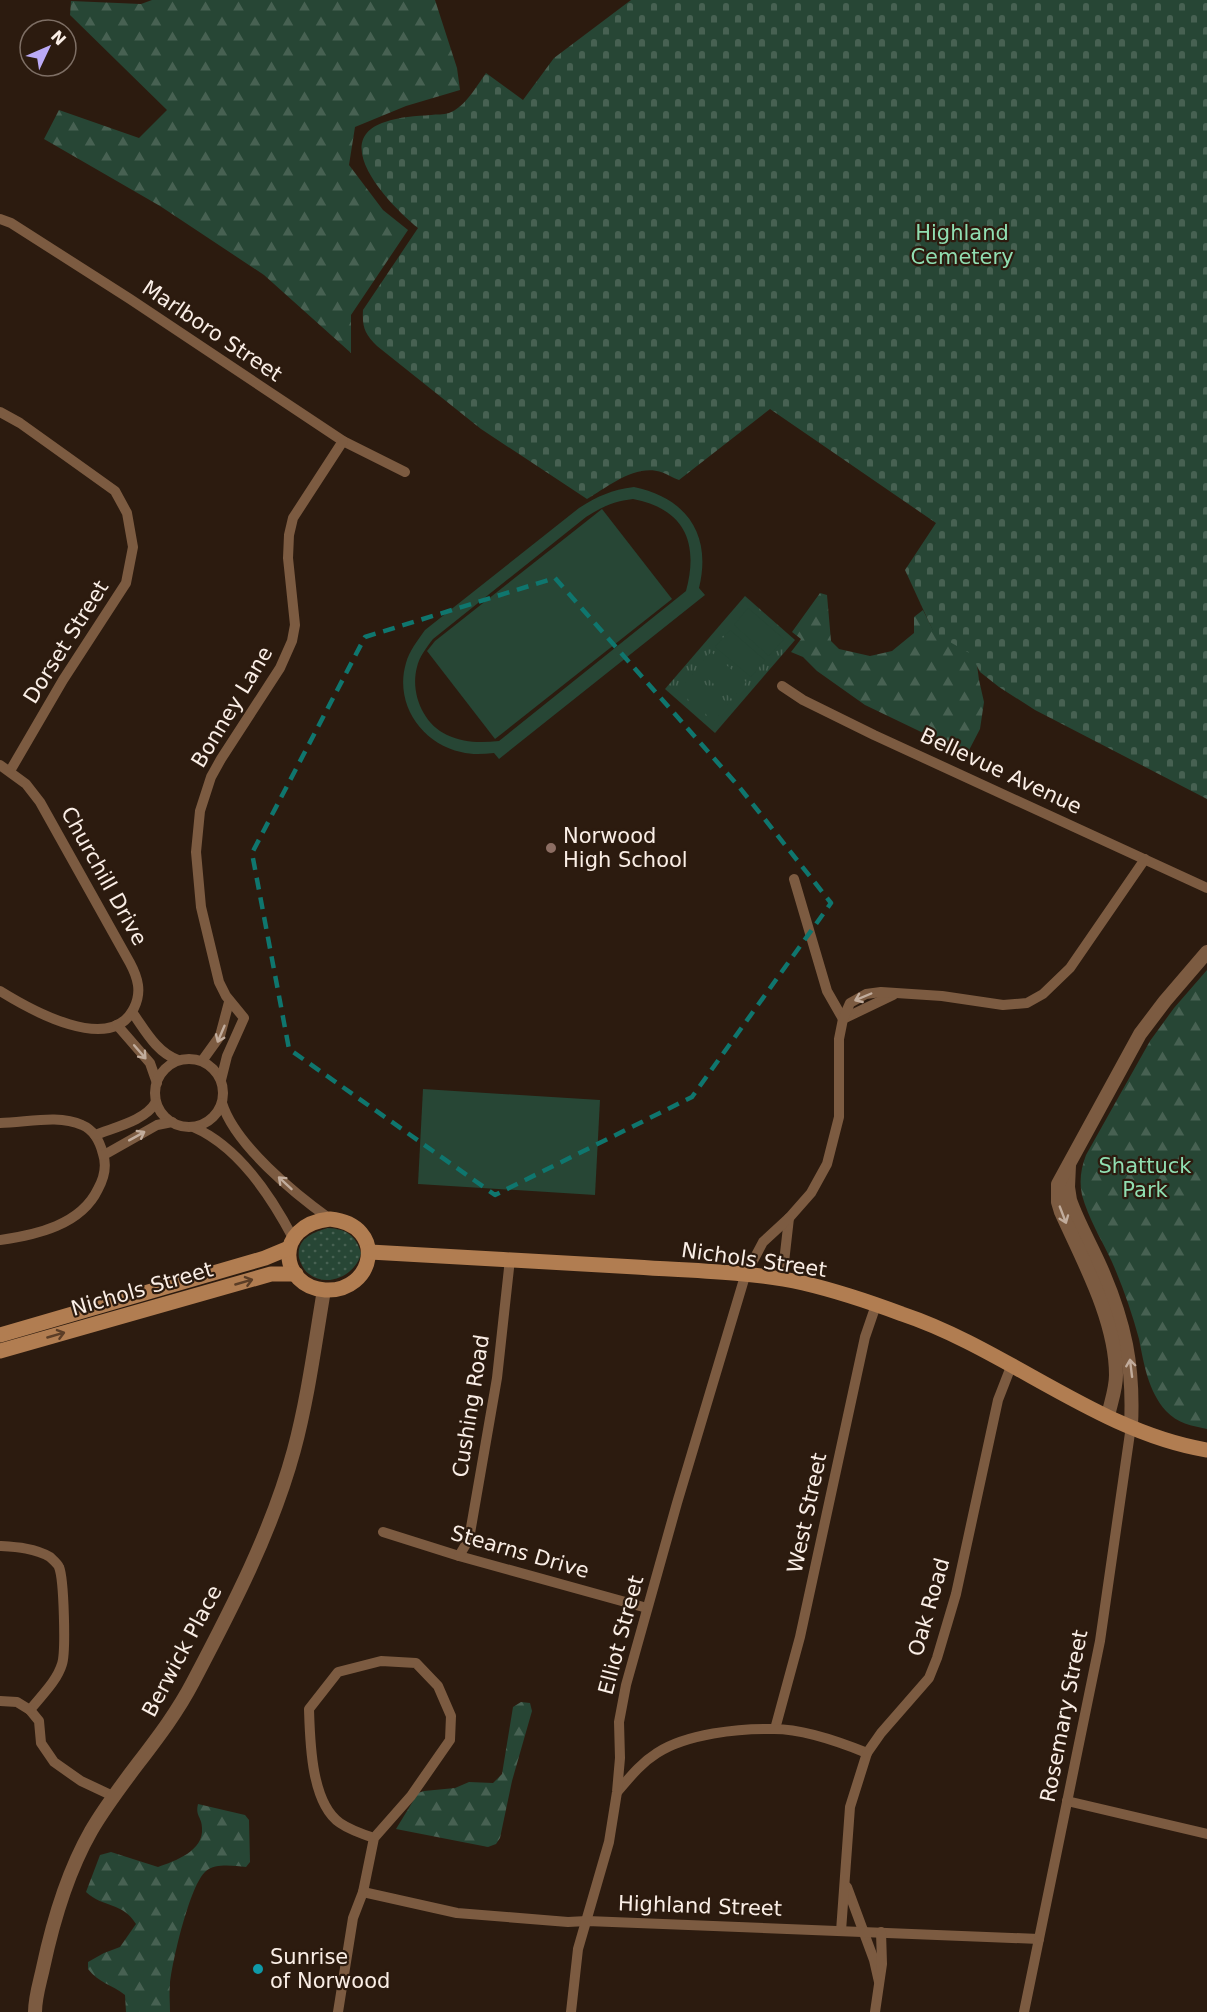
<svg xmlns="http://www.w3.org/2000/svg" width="1207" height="2012" font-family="'DejaVu Sans',sans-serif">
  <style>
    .grass { fill: url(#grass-dots) }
    .forest { fill: url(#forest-firs) }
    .cemetery { fill: url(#cemetery-stones) }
    .park { fill: url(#park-tufts) }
    .pitch { fill: #274635; fill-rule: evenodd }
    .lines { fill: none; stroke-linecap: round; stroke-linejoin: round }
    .minor { stroke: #7c5b41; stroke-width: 10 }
    .tertiary { stroke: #7c5b41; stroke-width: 14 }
    .secondary { stroke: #b17d51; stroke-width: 15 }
    .oneway { stroke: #c1ac9c }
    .oneway2 { stroke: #5b3d26 }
    .marked { fill: none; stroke: #0f766e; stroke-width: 4.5; stroke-dasharray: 12 8; stroke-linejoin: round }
    .education-dot { fill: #8d6e63; stroke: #2c1b0f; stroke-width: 2 }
    .culture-dot { fill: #0f9aa8; stroke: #2c1b0f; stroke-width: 2 }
    .labels { text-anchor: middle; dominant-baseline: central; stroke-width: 4.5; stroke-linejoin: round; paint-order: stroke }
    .park-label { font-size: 21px; fill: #90deb1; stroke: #2c1b0f }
    .street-label { font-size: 21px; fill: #faeee6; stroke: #2c1b0f }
    .poi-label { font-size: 21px; fill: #faeee6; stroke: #2c1b0f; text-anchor: start }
  </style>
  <defs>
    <pattern id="grass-dots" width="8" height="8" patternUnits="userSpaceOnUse" patternTransform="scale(1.5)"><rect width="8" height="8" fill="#274635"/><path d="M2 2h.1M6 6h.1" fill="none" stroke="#476152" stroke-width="1.8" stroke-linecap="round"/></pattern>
    <pattern id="forest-firs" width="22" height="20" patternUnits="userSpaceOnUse" patternTransform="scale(1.5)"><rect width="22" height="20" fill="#274635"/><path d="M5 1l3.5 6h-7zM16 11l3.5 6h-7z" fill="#476152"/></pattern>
    <pattern id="cemetery-stones" width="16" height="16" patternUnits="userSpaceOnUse" patternTransform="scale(1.5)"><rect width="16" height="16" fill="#274635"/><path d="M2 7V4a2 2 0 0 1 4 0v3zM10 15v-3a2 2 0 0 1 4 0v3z" fill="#476152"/></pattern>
    <pattern id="park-tufts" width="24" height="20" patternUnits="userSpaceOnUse" patternTransform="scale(1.5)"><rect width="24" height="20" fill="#274635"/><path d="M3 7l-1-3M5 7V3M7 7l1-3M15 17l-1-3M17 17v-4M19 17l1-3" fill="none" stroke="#476152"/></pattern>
  </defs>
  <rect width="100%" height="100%" fill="#2c1b0f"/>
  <path class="grass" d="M328,1228c18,1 28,7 33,25 -4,21 -33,36 -52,21 -5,-3 -8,-10 -10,-16 -3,-19 14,-26 29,-30z"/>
  <g class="forest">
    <polygon points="152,0 435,0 457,68 460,90 406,106 355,127 349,165 383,210 408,230 351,315 351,353 264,275 160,206 44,139 59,110 139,138 167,110 70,15 71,1 141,4"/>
    <polygon points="820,593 827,595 831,641 839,649 870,656 892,651 914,633 914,617 923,610 933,630 973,634 979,680 984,702 980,729 967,754 865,705 817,671 803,657 791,652 801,639 792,632"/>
    <path d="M1207,970v459c-15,-3 -30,-6 -41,-18 -18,-20 -22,-47 -27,-72 -7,-26 -16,-52 -27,-77 -10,-22 -24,-44 -30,-67 -3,-14 -1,-27 4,-40l64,-114 24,-33z"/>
    <polygon points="521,1702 530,1703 532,1711 512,1781 500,1838 496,1844 488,1847 396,1829 418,1793 424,1791 455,1788 469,1782 493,1783 502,1774 513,1707"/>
    <path d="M198,1804l47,11 4,5 1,42 -4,5c-12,-1 -30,-4 -40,4 -16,13 -34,91 -36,113 -1,9 0,19 0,28h-44l-1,-17c-14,-11 -26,-12 -37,-26v-7l16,-9 16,-6 16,-23c-13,-22 -33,-16 -50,-32l14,-37 11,-3 47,15c17,-6 46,-16 44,-39 0,-11 -7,-12 -4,-24z"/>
  </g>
  <path class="cemetery" d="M631,0h576v799l-172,-89 -36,-23 -19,-15 -9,-18 -37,-21 -29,-63 31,-47 -166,-114 -91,71c-6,-2 -12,-6 -18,-8 -26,-8 -53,15 -74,27l-106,-70 -104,-83c-12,-12 -15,-18 -14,-36l55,-82c-24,-19 -92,-87 -33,-106 14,-5 31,-6 46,-7 6,-1 12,0 18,-2 16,-6 27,-26 37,-40l37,27 31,-42z"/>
  <polygon class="park" points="745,596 795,640 715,733 665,689"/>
  <g class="pitch">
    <path d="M634,487c53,11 78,48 65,101l6,7 -206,164 -5,-6c-11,1 -22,2 -33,-1 -40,-9 -67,-49 -55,-89 3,-12 12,-23 19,-33l154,-122c19,-12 32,-18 55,-21zM633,499c52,10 66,44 53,92l-187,150c-18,2 -35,2 -52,-6 -24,-11 -37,-42 -30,-68 2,-10 10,-20 16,-28l153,-122c15,-10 29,-16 47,-18z"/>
    <polygon points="602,509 672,599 495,739 427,651 435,641"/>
    <polygon points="748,608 784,639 769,656 734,625"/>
    <polygon points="730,630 765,660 751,677 715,647"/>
    <polygon points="711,652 746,682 732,699 696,669"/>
    <polygon points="693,674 728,704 714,721 678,691"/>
    <polygon points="423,1089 600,1100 595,1195 418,1184"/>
  </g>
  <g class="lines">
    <g class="minor">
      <polyline points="0,219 11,223 130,299 343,441 405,472"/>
      <polyline points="0,412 20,423 115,491 127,513 133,547 126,583 63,680 10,771"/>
      <polyline points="782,686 803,700 874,735 1207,888"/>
      <path d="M0,765l26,19 14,18 90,161c8,15 12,29 4,45 -23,48 -105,1 -134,-17"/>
      <polyline points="794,879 827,991 843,1019"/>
      <path d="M132,1012c13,18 24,40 46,48"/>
      <polyline points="843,1019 893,995"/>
      <polyline points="117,1025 150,1063 157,1083"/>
      <circle cx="189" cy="1093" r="34"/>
      <polyline points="202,1061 220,1036 229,1002"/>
      <polyline points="221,1080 227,1056 244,1018 226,996 219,982 201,907 196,852 200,811 211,777 221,759 280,668 292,641 295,625 288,558 289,535 293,518 343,441"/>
      <path d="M222,1103c13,42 73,91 108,116"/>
      <path d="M0,1123c25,0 58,-9 82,2 12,5 18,17 21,29 4,12 1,24 -5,35 -17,36 -62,46 -98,51"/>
      <path d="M193,1127c45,19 78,69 100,111"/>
      <path d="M95,1135c20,-8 50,-14 61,-33"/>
      <polyline points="104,1155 157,1125 172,1122"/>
      <polyline points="782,1280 789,1218"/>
      <polyline points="383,1532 459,1556 647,1608"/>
      <path d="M0,1546c16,1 35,2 50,11 2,2 8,7 9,10 5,12 7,85 3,97 -5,17 -21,32 -32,46l9,11 2,22 13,19 27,19 34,16"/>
      <polyline points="459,1556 469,1539 497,1378 510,1259"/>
      <polyline points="0,1701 17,1702 30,1710"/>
      <polyline points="775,1729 800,1637 865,1337 876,1305"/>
      <path d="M618,1791c12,-14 23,-28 39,-38 29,-19 82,-25 117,-24 28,0 66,13 93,24"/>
      <polyline points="1067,1801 1207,1834"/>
      <polyline points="847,1887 874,1960 879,1982"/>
      <polyline points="363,1892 457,1913 568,1922 587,1921 1039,1939"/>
      <polyline points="841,1931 850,1807 867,1753 881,1733 929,1678 937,1658 956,1594 998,1400 1012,1364"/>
      <path d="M338,2012l15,-94 10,-26 11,-54 37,-42 39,-56 1,-24 -13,-30 -22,-23 -35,-2 -43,11 -29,37c1,32 2,94 31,114 10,7 22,11 34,15"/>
      <polyline points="571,2012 578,1949 609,1842 617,1792 620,1758 619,1722 626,1685 677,1503 745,1276 763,1242 789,1218 811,1193 827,1164 839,1117 839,1039 843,1019 850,1003 866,994 881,992 942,996 1003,1005 1027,1003 1043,994 1070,968 1145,859"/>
      <polyline points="875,2012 882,1964 881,1932"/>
      <polyline points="1024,2012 1100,1641 1131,1426"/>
    </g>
    <g class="tertiary">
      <path d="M1069,1165l-1,22 2,13c8,23 21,45 31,68 24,55 33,98 30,158"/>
      <path d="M1108,1416c3,-14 8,-27 8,-41 0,-55 -33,-114 -55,-163l-3,-10v-18l82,-150 25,-33 42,-49"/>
      <path d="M35,2012c0,-15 5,-30 8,-44 10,-47 24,-95 48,-137 30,-52 74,-95 102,-149 39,-74 79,-151 101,-232 14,-52 21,-107 30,-160"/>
    </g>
    <g class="secondary">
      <path d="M330,1219c59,6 44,74 -5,71 -45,-3 -53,-65 5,-71z"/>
      <path d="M370,1252c89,5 177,10 266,15 55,4 113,4 167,16 34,8 67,19 99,31 105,35 196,118 305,136"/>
      <polyline points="0,1335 265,1258 289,1248"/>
      <polyline points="0,1351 271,1274 296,1274"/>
    </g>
  </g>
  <defs><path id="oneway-shaft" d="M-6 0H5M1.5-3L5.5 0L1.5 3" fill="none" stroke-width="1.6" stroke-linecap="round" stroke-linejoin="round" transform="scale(1.5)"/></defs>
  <g class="oneway">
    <use href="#oneway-shaft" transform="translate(863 997) rotate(157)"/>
    <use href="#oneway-shaft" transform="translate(221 1034) rotate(113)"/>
    <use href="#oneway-shaft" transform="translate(140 1052) rotate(49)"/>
    <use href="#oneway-shaft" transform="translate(137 1136) rotate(-29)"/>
    <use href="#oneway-shaft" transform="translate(285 1183) rotate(-137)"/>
    <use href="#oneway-shaft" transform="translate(1063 1215) rotate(69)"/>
    <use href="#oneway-shaft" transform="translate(1131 1368) rotate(-97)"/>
  </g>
  <g class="oneway2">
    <use href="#oneway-shaft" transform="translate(244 1282) rotate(-16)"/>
    <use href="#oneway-shaft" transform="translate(56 1335) rotate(-16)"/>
  </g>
  <path class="marked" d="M555,578l185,210 91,115 -139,194 -197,98 -206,-146 -37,-196 113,-216z"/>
  <circle class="education-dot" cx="551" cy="848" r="6"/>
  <circle class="culture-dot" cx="258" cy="1969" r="6"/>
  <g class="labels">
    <g class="park-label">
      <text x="962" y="233">Highland<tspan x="962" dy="24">Cemetery</tspan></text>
      <text x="1145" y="1166">Shattuck<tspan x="1145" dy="24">Park</tspan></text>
    </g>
    <g class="street-label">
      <text transform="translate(212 331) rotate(34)">Marlboro Street</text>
      <text transform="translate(66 642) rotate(-58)">Dorset Street</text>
      <text transform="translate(232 707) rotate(-59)">Bonney Lane</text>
      <text transform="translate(1001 771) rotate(25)">Bellevue Avenue</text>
      <text transform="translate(104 876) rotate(61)">Churchill Drive</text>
      <text transform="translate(754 1260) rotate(8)">Nichols Street</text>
      <text transform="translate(142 1289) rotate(-16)">Nichols Street</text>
      <text transform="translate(471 1406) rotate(-81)">Cushing Road</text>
      <text transform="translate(807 1513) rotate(-78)">West Street</text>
      <text transform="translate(520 1552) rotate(16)">Stearns Drive</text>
      <text transform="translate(929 1607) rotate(-74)">Oak Road</text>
      <text transform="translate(621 1635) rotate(-75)">Elliot Street</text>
      <text transform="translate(182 1651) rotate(-62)">Berwick Place</text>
      <text transform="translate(1064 1716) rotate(-79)">Rosemary Street</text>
      <text transform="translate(700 1906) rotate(2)">Highland Street</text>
    </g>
    <g class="poi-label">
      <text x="563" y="836">Norwood<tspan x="563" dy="24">High School</tspan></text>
      <text x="270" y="1957">Sunrise<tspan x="270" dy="24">of Norwood</tspan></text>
    </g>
  </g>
  <g transform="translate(48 48) rotate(46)"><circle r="28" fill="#2c1b0f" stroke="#7e6f65" stroke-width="1.5"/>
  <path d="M0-4.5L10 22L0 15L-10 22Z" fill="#bbaaf6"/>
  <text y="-9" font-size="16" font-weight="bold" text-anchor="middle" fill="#faeee6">N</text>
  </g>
</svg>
